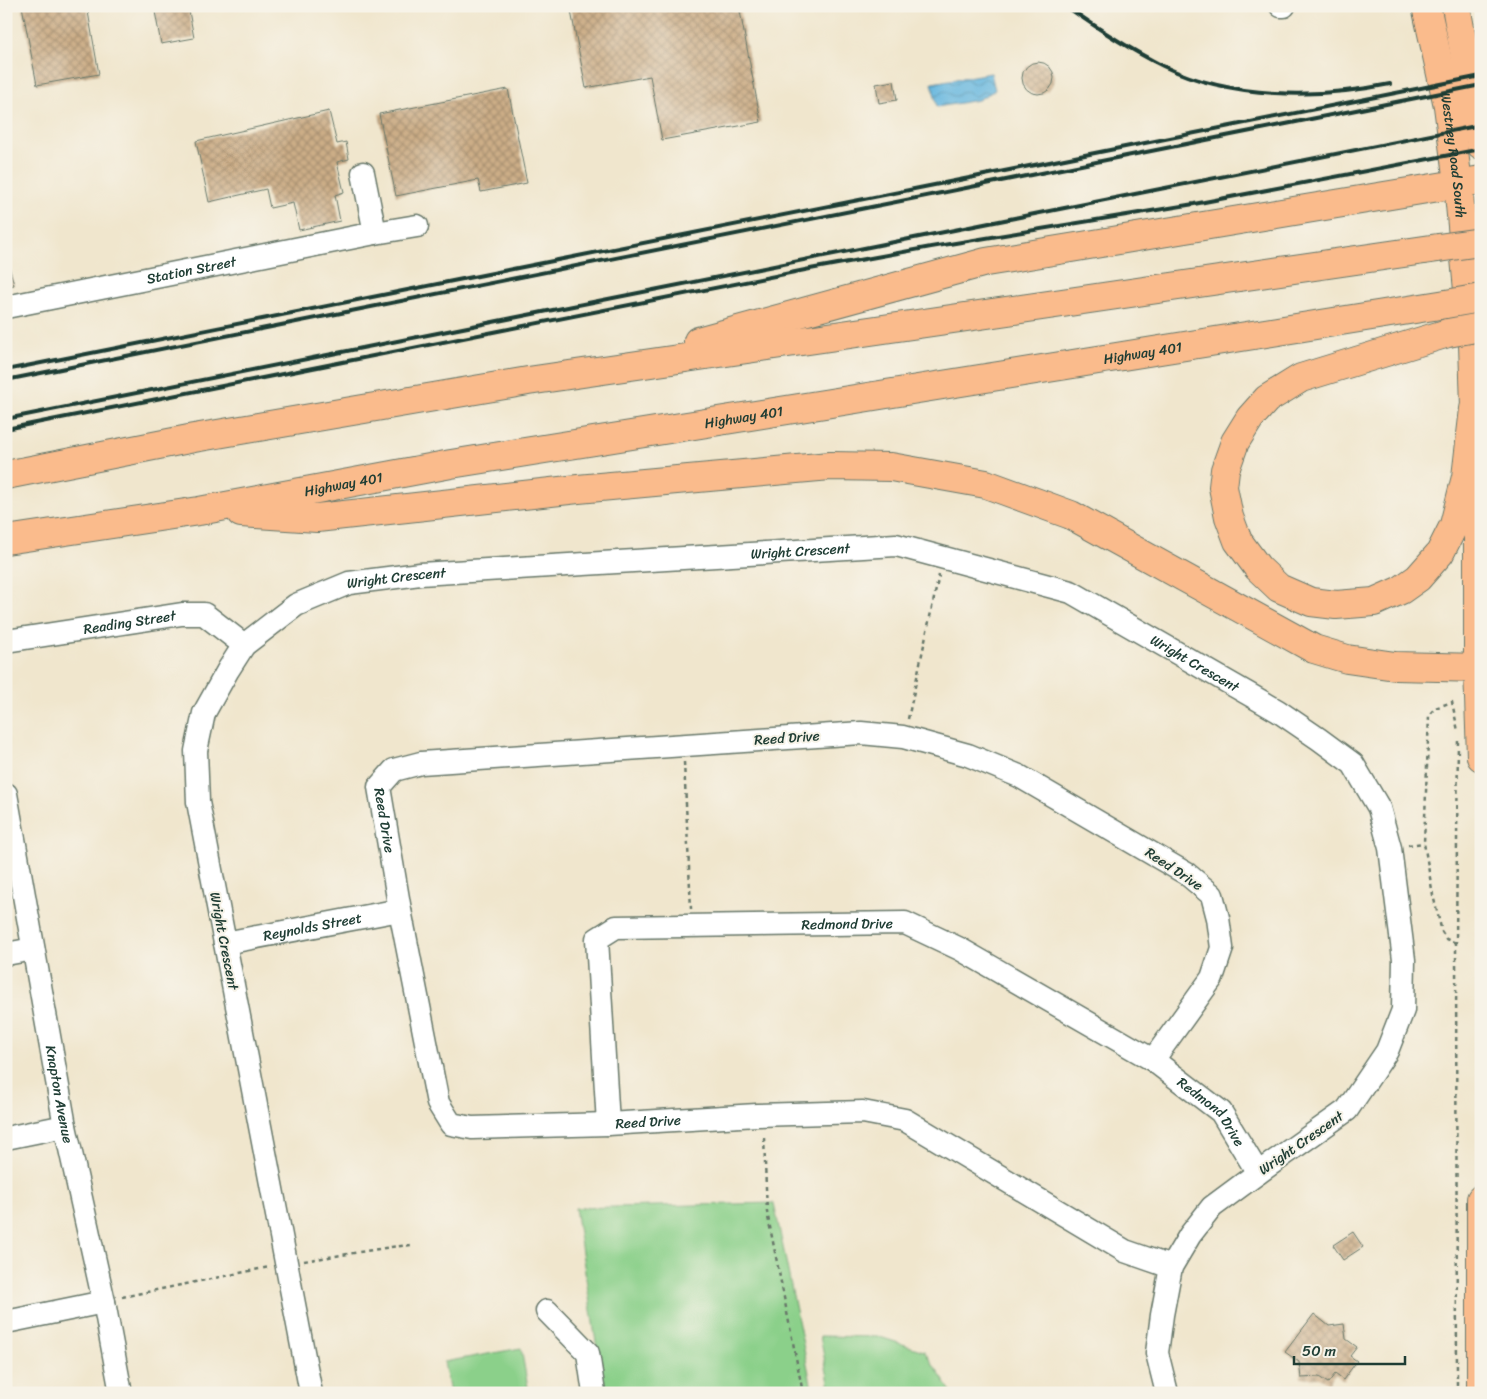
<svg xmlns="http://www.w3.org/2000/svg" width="1487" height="1399" font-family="Sriracha,sans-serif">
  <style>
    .park { fill: #8bd08a; stroke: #55865f }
    .water { fill: url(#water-waves); stroke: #417a8a }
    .building { fill: url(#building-cross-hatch) }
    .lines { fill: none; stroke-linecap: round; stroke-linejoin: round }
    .minor-casing { stroke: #68786a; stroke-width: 25 }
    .major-casing { stroke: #68786a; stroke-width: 30 }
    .highway-casing { stroke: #68786a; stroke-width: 30 }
    .path { stroke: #68786a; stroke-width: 2.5; stroke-dasharray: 4 4; stroke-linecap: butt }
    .minor { stroke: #fff; stroke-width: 22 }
    .major { stroke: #fabb8c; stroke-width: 28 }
    .highway { stroke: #fabb8c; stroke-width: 28 }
    .rail { stroke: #1f3d34; stroke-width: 4 }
    .highway-bridge-casing { stroke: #68786a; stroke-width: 30; stroke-linecap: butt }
    .highway-bridge { stroke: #fabb8c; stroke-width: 28 }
    .labels { text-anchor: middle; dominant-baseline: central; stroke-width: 4; stroke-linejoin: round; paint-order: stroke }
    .street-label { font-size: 14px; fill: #1f3d34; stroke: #f7f3e8 }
  </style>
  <defs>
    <pattern id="water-waves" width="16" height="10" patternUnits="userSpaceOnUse" patternTransform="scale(1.25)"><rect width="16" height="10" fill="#63b6df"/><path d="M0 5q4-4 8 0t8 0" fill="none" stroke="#5195b6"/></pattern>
    <pattern id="building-cross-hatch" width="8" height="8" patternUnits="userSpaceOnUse" patternTransform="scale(1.25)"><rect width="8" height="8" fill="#ccad87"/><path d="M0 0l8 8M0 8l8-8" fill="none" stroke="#a58e6f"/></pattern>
  </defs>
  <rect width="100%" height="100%" fill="#f7f3e8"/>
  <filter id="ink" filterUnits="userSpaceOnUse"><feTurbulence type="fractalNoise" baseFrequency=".02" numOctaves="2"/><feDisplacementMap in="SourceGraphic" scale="10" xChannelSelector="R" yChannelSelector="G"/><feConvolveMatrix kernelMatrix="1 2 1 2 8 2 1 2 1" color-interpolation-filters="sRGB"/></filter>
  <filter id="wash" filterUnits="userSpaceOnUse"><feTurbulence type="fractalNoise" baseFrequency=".0096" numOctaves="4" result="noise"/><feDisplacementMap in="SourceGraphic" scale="20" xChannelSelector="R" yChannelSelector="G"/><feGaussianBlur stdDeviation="1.12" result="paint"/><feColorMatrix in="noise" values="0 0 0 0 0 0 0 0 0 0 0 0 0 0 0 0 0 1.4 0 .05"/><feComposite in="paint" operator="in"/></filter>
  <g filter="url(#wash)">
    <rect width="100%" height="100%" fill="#f0e6cd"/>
    <g class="park">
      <polygon points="774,1203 813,1393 604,1393 575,1208"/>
      <polygon points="820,1336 880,1337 924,1351 952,1393 831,1393"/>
      <polygon points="521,1348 529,1393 450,1393 444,1362"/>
    </g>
    <polygon class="water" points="991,73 995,90 978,100 937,107 932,83"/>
    <g id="blocks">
      <g class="building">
        <polygon points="22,6 87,6 99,74 37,85"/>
        <polygon points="154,6 188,6 194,38 161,44"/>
        <polygon points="570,6 739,6 761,122 662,140 650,76 586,88"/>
        <circle cx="1038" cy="78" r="16"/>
        <polygon points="894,81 897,100 879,103 876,84"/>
        <polygon points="508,89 527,183 481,192 478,180 396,196 379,114"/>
        <polygon points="329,111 337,144 346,142 349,159 337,162 344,192 335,195 340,221 299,230 293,203 270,208 266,189 209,202 196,141"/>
        <polygon points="6,255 14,285 6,287"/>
        <polygon points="1353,1232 1363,1247 1343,1260 1333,1245"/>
        <polygon points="1314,1314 1329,1326 1344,1324 1346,1339 1357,1347 1350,1356 1357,1361 1343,1380 1335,1374 1328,1383 1319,1377 1301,1378 1299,1362 1285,1352"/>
      </g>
    </g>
  </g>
  <g filter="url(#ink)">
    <use href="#blocks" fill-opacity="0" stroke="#68786a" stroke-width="1"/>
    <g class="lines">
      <defs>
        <g id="minor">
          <polyline points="1281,6 1284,6"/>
          <polyline points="363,173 375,233"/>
          <path id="s1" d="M6,307l369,-74 42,-7"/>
          <path id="s2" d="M6,641l176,-27h22l40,31"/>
          <path id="s3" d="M6,794l59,332 39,176 17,91"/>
          <path id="s4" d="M225,943l175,-33"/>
          <polyline points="6,954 33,949"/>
          <path id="s5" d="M1153,1060l59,-82 10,-30 -4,-30 -6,-23 -25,-21 -168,-98 -51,-21 -65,-18 -42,-4 -440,30 -27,7 -15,17 21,123 38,193 13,21 21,4 136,-4 149,-9 106,-3 42,8 220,131 46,16"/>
          <path id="s6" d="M608,1124l-11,-185 19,-12 289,-4 55,26 193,111 68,52 37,61"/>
          <polyline points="6,1138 65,1126"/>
          <polyline points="547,1311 588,1353 594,1393"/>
          <polyline points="6,1322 104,1302"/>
          <path id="s7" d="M311,1393l-113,-591 -2,-51 8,-38 24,-43 16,-25 52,-40 53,-22 71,-9 476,-29 175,47 207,119 41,28 34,25 26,44 11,40 14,112 -1,50 -16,41 -40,59 -89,63 -46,34 -22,28 -19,32 -9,48 -5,38 10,40"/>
        </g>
        <g id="major">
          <path id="s8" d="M1426,6l22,100 10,77 15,161 5,158v166l3,89"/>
          <polyline points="1456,6 1481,145"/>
          <polyline points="1481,1393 1481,1199"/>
        </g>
        <g id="highway">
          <polyline points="1448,333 1301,378 1267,399 1250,418 1235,442 1225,470 1223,487 1229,517 1238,541 1258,568 1279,588 1311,602 1336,605 1374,602 1401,590 1418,578 1440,553 1454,525 1466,477 1474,409"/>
          <polyline points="698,341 986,262 1481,180"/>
          <polyline points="6,475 194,438 528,381 1438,248"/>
          <polyline points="241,513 317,518 578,489 830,466 891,467 986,484 1071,515 1314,649 1347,659 1395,666 1481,668"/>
          <path id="s9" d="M6,540l193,-29 252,-47 995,-160"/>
        </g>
      </defs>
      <use href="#minor" class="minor-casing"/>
      <use href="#major" class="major-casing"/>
      <use href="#highway" class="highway-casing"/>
      <g class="path">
        <polyline points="908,719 939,575"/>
        <polyline points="684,762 691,909"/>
        <polyline points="1408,845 1424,843"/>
        <polyline points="1456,943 1446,939 1442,932 1433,895 1424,843 1429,715 1435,708 1452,702 1458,731"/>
        <polyline points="764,1138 767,1212 803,1393"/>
        <polyline points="304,1261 391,1247 411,1245"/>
        <polyline points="122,1297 269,1267"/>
        <polyline points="1457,1393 1456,943 1458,737"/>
      </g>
      <use href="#minor" class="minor"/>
      <use href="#major" class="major"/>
      <use href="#highway" class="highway"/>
      <g class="rail">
        <path d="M1066,6c31,22 63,43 97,60 68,33 154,33 227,18"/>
        <polyline points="6,370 1481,76"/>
        <polyline points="6,380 1481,85"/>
        <polyline points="6,419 1481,125"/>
        <polyline points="6,429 810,269 931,247 1194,204 1481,149"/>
      </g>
      <defs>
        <g id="highway-bridge">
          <polyline points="1438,248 1481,242"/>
          <polyline points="1446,304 1481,298"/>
          <polyline points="1448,333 1481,327"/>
        </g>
      </defs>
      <use href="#highway-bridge" class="highway-bridge-casing"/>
      <use href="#highway-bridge" class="highway-bridge"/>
    </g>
  </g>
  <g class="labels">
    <g class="street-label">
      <text stroke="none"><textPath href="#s8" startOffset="152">Westney Road South</textPath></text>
      <text stroke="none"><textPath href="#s1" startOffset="189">Station Street</textPath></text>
      <text stroke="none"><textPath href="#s9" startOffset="1152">Highway 401</textPath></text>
      <text stroke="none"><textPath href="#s9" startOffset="748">Highway 401</textPath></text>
      <text stroke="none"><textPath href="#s9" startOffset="342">Highway 401</textPath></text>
      <text stroke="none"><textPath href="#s7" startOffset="1346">Wright Crescent</textPath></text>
      <text stroke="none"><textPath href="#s7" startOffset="941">Wright Crescent</textPath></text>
      <text stroke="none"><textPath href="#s2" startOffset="125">Reading Street</textPath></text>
      <text stroke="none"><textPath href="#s7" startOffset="1766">Wright Crescent</textPath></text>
      <text transform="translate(787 738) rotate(-4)">Reed Drive</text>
      <text stroke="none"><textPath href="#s5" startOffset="1104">Reed Drive</textPath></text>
      <text transform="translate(1174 869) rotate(34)">Reed Drive</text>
      <text stroke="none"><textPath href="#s6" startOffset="439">Redmond Drive</textPath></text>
      <text stroke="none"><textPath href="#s4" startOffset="89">Reynolds Street</textPath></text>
      <text transform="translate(224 941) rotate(79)">Wright Crescent</text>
      <text stroke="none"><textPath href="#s3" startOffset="305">Knapton Avenue</textPath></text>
      <text stroke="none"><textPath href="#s6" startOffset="859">Redmond Drive</textPath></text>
      <text stroke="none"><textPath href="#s5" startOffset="1614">Reed Drive</textPath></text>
      <text transform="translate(1301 1143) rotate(-35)">Wright Crescent</text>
    </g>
  </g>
  <rect width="1487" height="1399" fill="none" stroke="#f7f3e8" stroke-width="25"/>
  <path d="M1294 1356v8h111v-8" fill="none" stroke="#1f3d34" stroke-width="2.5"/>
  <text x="1302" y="1356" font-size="15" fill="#1f3d34" stroke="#f7f3e8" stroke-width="4" paint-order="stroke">50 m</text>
</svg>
